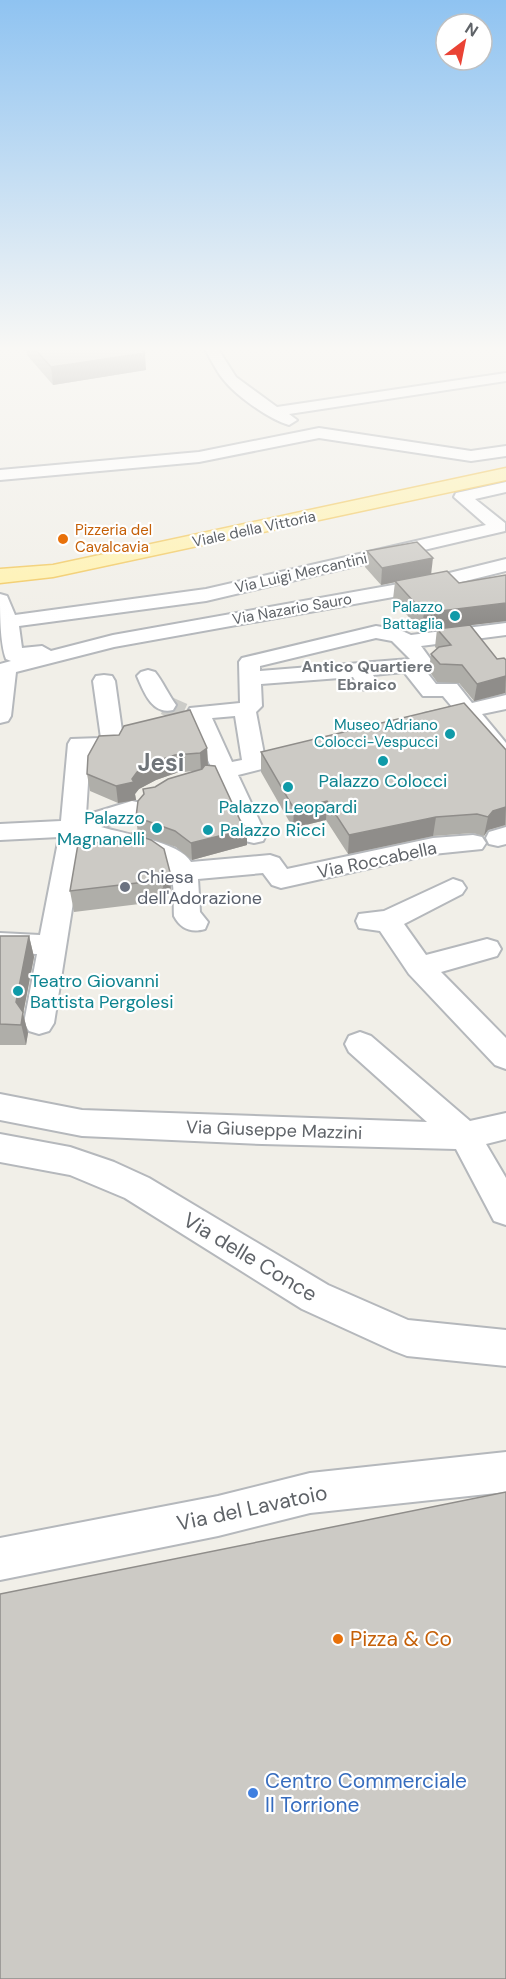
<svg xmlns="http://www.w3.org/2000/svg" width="506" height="1979" font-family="'DM Sans',sans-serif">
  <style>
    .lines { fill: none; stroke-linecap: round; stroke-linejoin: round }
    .minor-tunnel { stroke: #ccccc8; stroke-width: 20; stroke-dasharray: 20 10; stroke-linecap: butt }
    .minor-casing { stroke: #b5b8bc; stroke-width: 4 }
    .major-casing { stroke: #f2c960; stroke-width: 3 }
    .minor { fill: #fff; fill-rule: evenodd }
    .major { fill: #fff2af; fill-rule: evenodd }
    .wall { fill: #afaea9 }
    .shaded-wall { fill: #8f8d8a }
    .building { fill: #cccac5; stroke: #8f8d8a; stroke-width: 1.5 }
    .food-dot { fill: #e8710a; stroke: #fff; stroke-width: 2 }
    .culture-dot { fill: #0f9aa8; stroke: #fff; stroke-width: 2 }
    .worship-dot { fill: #6b7280; stroke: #fff; stroke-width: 2 }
    .shop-dot { fill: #3f7fe0; stroke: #fff; stroke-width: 2 }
    .labels { text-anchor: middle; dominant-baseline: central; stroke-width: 4.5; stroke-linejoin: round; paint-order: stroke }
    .far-street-label { font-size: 15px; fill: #5f6368; stroke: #fff }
    .far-food-label { font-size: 15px; fill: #c56008; stroke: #fff; text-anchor: start }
    .far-culture-label { font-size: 15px; fill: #0d838f; stroke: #fff; text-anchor: end }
    .far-neighbourhood-label { font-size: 16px; font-weight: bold; fill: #70757a; stroke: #fff }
    .culture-label { font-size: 18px; fill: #0d838f; stroke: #fff }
    .street-label { font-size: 18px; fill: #5f6368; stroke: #fff }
    .worship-label { font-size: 18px; fill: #5b616d; stroke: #fff; text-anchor: start }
    .near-street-label { font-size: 21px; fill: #5f6368; stroke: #fff }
    .near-food-label { font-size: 21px; fill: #c56008; stroke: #fff; text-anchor: start }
    .near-shop-label { font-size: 21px; fill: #366cbe; stroke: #fff; text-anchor: start }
    .district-label { font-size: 24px; font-weight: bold; fill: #70757a; stroke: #fff }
  </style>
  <rect width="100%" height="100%" fill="#f1efe8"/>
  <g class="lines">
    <polyline class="minor-tunnel" points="165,705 185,714"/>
    <defs>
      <g id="minor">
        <path d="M203,346h13l20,31 41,30 229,-34v8l-217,33 8,6 -8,5c-19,-5 -54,-30 -66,-46 -8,-10 -13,-22 -20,-33z"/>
        <polygon points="319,428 471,451 506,446 506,456 471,461 319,438 199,462 0,480 0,470 199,452"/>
        <path d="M506,482v10l-31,7 30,24v8l-299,70 -187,25 3,22 20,-2 9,5 62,-16 308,-55 85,-21v12l-85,21 -307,55 -98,25 -5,44 -3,5 -8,2v-59l11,-3 -5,-2c-6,-16 -6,-46 -6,-65l7,2 8,19 191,-26 280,-64 -32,-28 2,-4z"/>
        <path d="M506,623v12l-85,11 13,18 -3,4 -6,2 11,14h21l15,19 34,-8v14l-24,5 24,29v22l-8,-2 -36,-44 -30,7 -8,-2 -3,-5 3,-5 29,-6 -10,-12h-20l-19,-24 -31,3 6,9 -3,5 -8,1 -8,-1 -7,-12 -92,7 1,22 -6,6 8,42 33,-8 8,2 3,5 -3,5 -67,17 28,60 -3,6 -9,2 -9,-2 -28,-61 -12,-1 -4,-5 4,-5 6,-2 -24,-54 3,-5 50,-5 -1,-41 3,-4 134,-32 24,4 11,5zM376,638l16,3 18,18 -150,12v-5zM235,716l7,44 -10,2 -20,-44z"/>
        <path d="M148,670l7,2c8,10 13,22 21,33l-3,5c-21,5 -29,-18 -36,-34l4,-4z"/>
        <path d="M104,675l8,1 3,5 9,64 -3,5 -31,1 -4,64 46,-14 9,2 3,6 -3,6 -40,12c23,7 79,15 90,35l79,-7 9,3 8,11 146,-31 40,-3 9,2 4,6 -4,6 -49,5 -152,34 -9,-3 -9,-12 -65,6 2,33 8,10 -3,7c-14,4 -24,0 -31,-13 -1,-15 2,-33 -6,-47 -7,-14 -68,-25 -85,-30l-29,184 -5,8 -10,3 -10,-3 -5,-8 13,-69 -37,-1v-20l40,2 19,-98 -59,3v-16l61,-3 7,-77 3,-5 30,-1 -8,-57 3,-5z"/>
        <polygon points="506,827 506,844 498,846 489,844 486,838 489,832"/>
        <polygon points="453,879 462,882 466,888 462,894 404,924 426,955 487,939 497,942 501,949 497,956 441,972 506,1038 506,1069 495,1065 409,974 380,931 359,928 356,921 359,914 384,911"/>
        <polygon points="360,1032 371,1036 470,1121 506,1113 506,1139 486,1144 506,1178 506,1225 494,1221 456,1149 262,1144 82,1136 0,1120 0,1094 82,1110 427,1122 349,1052 345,1044 349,1036"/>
        <polygon points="0,1134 70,1147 114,1162 149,1178 328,1285 408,1320 506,1330 506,1366 407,1356 394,1351 302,1309 125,1198 70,1175 0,1162"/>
        <polygon points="506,1452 506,1492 310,1513 218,1536 0,1580 0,1538 218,1496 310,1473"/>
      </g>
      <polygon id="major" points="506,468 506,480 53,577 0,583 0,569 53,565"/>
    </defs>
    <use href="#minor" class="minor-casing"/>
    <use href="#major" class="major-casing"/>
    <use href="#minor" class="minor"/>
    <use href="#major" class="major"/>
  </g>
  <g class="wall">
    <polygon points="26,346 138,346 146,370 53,385 27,355"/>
    <polygon points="367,551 459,583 506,575 506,621 470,625 497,659 506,660 506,694 505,693 474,701 459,683 437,682 429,671 431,654 437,649 435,647 437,629 421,631 393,599 395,582 381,585 365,567"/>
    <polygon points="207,748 208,765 240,820 247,829 247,845 192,860 176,847 138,834 136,817 144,795 143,789 155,787 193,771 176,773 156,780 139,789 135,794 136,800 118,803 90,791 87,774"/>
    <polygon points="506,750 506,825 488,830 484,836 473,833 433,836 348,854 326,820 293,828 261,772 261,752"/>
    <polygon points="170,872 171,893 164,897 164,901 74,912 70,891"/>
    <polygon points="0,936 29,936 34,957 23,1014 28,1033 26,1045 0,1045"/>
  </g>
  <g class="shaded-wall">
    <polygon points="145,353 146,370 53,385 51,367"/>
    <polygon points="433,558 431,575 381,585 382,568"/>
    <polygon points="506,603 506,621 421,631 424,613"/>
    <polygon points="506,676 505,693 474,701 477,684"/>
    <polygon points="207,748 208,766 201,771 200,753"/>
    <polygon points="175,755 176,773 156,780 139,789 135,794 136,800 118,803 116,786 132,779 137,772 154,762"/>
    <polygon points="327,801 326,820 293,828 294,809"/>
    <polygon points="506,807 505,825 488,830 484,836 488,817 493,811"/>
    <polygon points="436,817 433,836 348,854 349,835"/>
    <polygon points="247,829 247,845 192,860 191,843"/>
    <polygon points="170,872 171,893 164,897 162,876"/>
    <polygon points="29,936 34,957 23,1014 28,1033 26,1045 16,1002"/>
  </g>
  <g class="building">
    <polygon points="32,346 138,346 145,353 51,367"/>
    <polygon points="417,542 433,558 382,568 367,551"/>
    <polygon points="447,571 459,583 506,575 506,603 424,613 395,581"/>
    <polygon points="470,625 497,659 504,658 506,660 506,676 477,684 462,665 440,664 431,654 439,647 451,645 437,629"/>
    <polygon points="464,703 506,750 506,807 493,811 488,817 477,814 436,817 349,835 327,801 294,809 261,752"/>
    <polygon points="190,710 207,748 200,753 175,755 154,762 137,772 132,779 134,782 116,786 87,774 88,756 99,736 119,735 124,726"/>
    <polygon points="205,765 215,766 240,820 247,829 191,843 175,831 136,817 138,801 144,794 143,789 155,787 168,779 202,769"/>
    <polygon points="132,833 151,840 164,849 170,872 162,876 162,880 70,891 78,844 132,840"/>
    <polygon points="0,936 29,936 16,1002 23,1012 21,1025 0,1024"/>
    <polygon points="506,1492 506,1979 0,1979 0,1594"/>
  </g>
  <linearGradient id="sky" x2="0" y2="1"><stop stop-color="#8fc3f1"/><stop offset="0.56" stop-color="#f9f8f5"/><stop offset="1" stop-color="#f9f8f5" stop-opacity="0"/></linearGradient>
  <rect width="506" height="623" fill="url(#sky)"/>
  <g class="food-dot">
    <circle cx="63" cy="539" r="6"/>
    <circle cx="338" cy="1639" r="6"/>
  </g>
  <g class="culture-dot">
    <circle cx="455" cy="616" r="6"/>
    <circle cx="450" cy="734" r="6"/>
    <circle cx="383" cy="761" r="6"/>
    <circle cx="288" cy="787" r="6"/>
    <circle cx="157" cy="828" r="6"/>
    <circle cx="208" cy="830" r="6"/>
    <circle cx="18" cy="991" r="6"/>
  </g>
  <circle class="worship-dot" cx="125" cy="887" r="6"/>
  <circle class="shop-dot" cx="253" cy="1793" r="6"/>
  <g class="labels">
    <g class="far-street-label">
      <text transform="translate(254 529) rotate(-12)">Viale della Vittoria</text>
      <text transform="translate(301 573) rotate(-13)">Via Luigi Mercantini</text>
      <text transform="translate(292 609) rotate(-10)">Via Nazario Sauro</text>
    </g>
    <g class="far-food-label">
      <text x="75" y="530">Pizzeria del<tspan x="75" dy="17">Cavalcavia</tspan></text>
    </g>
    <g class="far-culture-label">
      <text x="443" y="607">Palazzo<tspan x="443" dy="17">Battaglia</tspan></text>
      <text x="438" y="725">Museo Adriano<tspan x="438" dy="17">Colocci-Vespucci</tspan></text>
    </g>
    <g class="far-neighbourhood-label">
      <text x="367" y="666">Antico Quartiere<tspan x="367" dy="18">Ebraico</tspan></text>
    </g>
    <g class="culture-label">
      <text x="383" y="781">Palazzo Colocci</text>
      <text x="288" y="807">Palazzo Leopardi</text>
      <text x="145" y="818" text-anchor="end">Palazzo<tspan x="145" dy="21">Magnanelli</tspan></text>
      <text x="220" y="830" text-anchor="start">Palazzo Ricci</text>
      <text x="30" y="981" text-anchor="start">Teatro Giovanni<tspan x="30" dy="21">Battista Pergolesi</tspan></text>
    </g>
    <g class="street-label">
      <text transform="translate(377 860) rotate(-12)">Via Roccabella</text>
      <text transform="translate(274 1130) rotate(2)">Via Giuseppe Mazzini</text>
    </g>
    <g class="worship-label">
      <text x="137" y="877">Chiesa<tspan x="137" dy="21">dell'Adorazione</tspan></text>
    </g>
    <g class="near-street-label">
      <text transform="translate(250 1257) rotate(31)">Via delle Conce</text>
      <text transform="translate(252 1508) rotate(-12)">Via del Lavatoio</text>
    </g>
    <g class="near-food-label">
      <text x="350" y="1639">Pizza &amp; Co</text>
    </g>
    <g class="near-shop-label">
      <text x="265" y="1781">Centro Commerciale<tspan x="265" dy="24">Il Torrione</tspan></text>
    </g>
    <g class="district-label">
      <text x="161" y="762">Jesi</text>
    </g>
  </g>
  <g transform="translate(464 42) rotate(32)"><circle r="28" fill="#ffffff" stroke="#bfc1c3" stroke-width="1.5"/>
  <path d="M0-4.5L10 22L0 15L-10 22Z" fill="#ea4335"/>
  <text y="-9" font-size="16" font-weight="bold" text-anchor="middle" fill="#5f6368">N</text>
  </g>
</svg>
